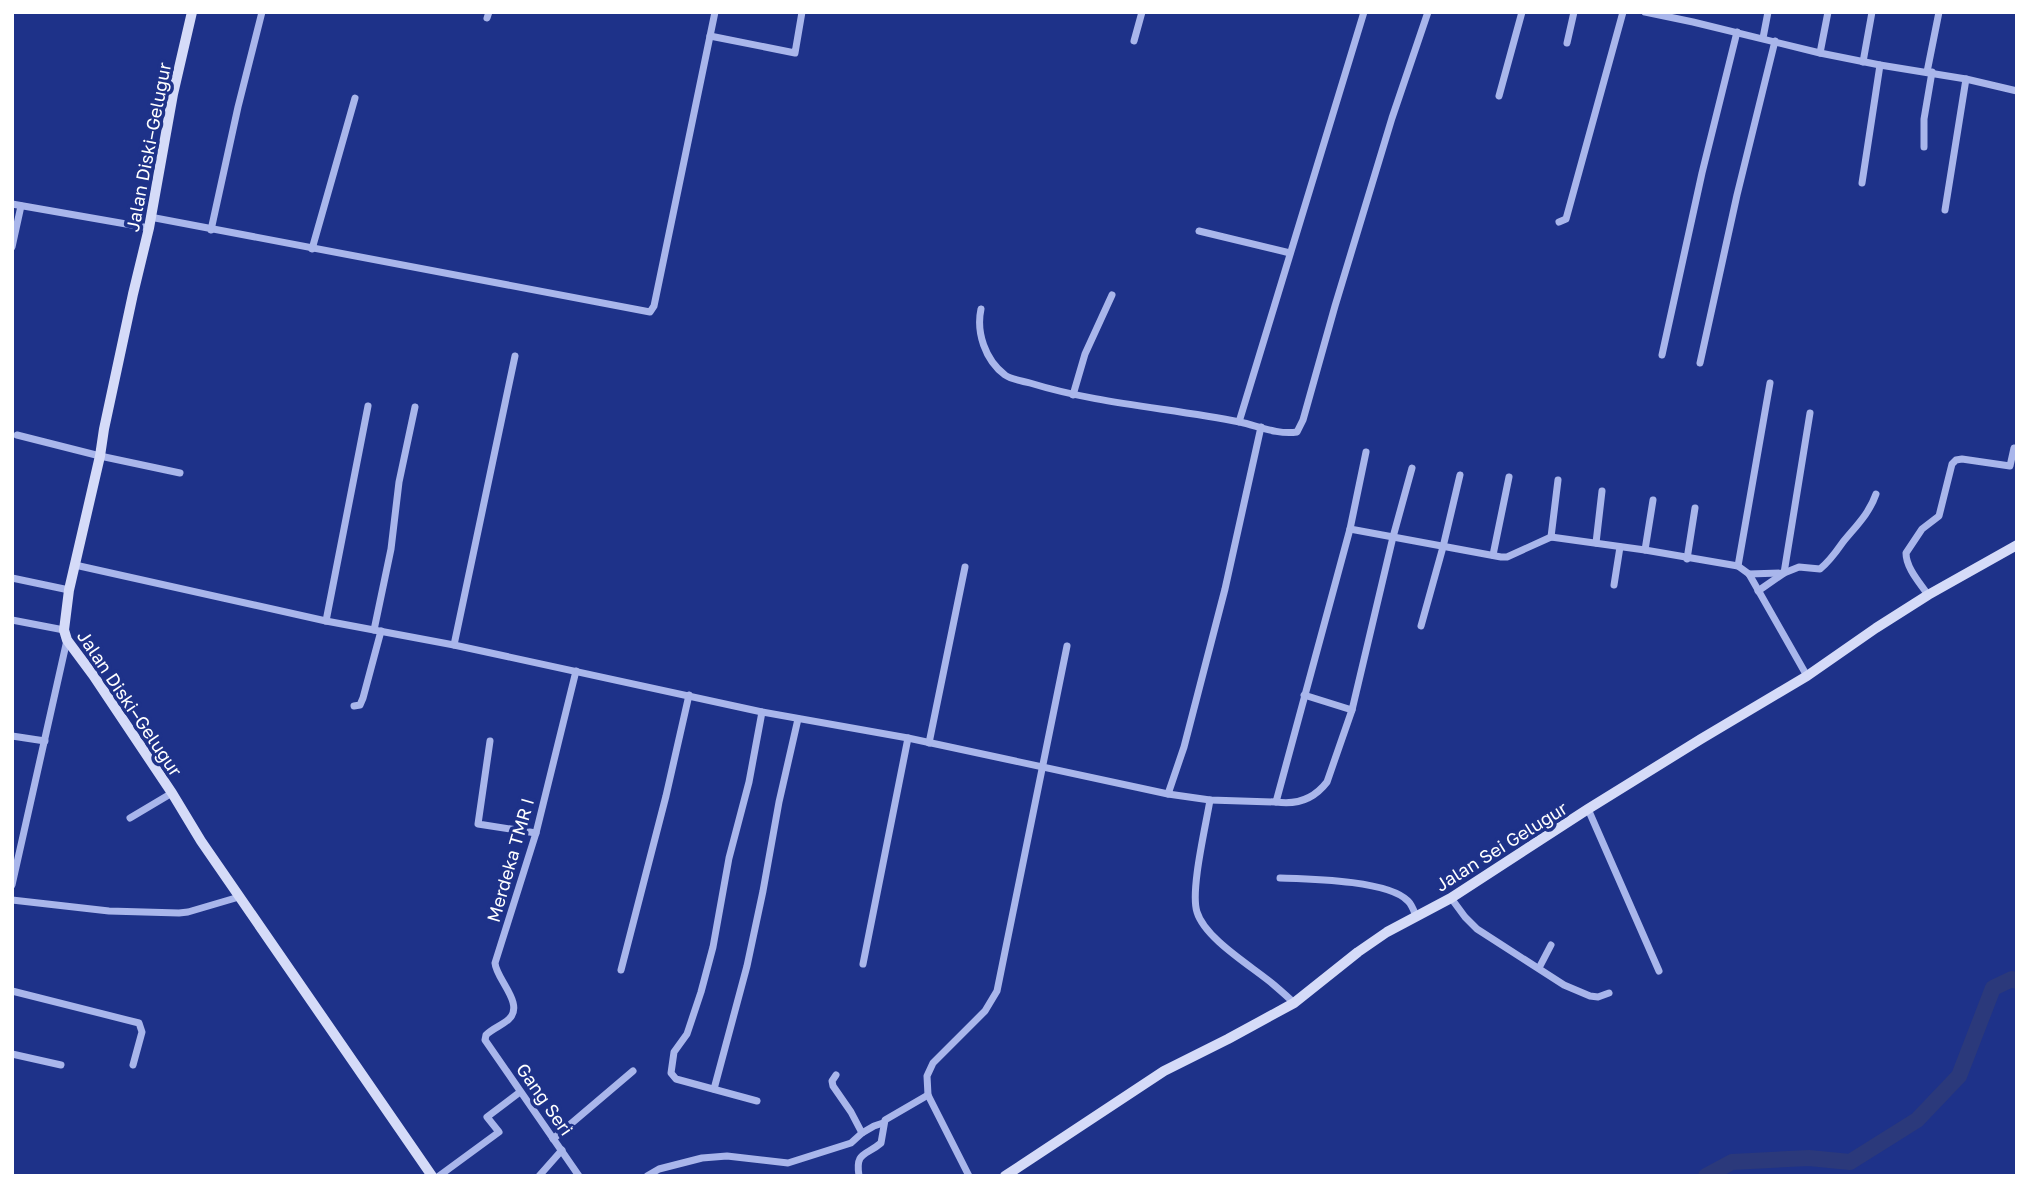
<svg xmlns="http://www.w3.org/2000/svg" width="2029" height="1188" font-family="'Golos Text',sans-serif">
  <style>
    .lines { fill: none; stroke-linecap: round; stroke-linejoin: round }
    .river { stroke: #2b397b; stroke-width: 16 }
    .street { stroke: #a9b6eb; stroke-width: 7 }
    .secondary { stroke: #d5dbf8; stroke-width: 10 }
    .labels { text-anchor: middle; dominant-baseline: central; stroke-width: 7; stroke-linejoin: round; paint-order: stroke }
    .street-label { font-size: 18px; fill: #fff; stroke: #1e3289 }
  </style>
  <rect width="100%" height="100%" fill="#1e3289"/>
  <g class="lines">
    <polyline class="river" points="1706,1176 1732,1162 1809,1158 1850,1162 1917,1120 1959,1076 1993,988 2012,979 2017,981"/>
    <g class="street">
      <polyline points="1645,12 1693,22 1820,53 1880,65 1966,79 2017,91"/>
      <polyline points="487,18 489,12"/>
      <polyline points="710,36 795,53 802,12"/>
      <polyline points="1763,38 1768,12"/>
      <polyline points="1134,41 1142,12"/>
      <polyline points="1567,43 1574,12"/>
      <polyline points="1820,53 1828,12"/>
      <polyline points="1863,62 1872,12"/>
      <polyline points="1927,72 1939,12"/>
      <polyline points="1499,96 1522,12"/>
      <polyline points="1924,147 1924,119 1932,72"/>
      <polyline points="1862,183 1880,65"/>
      <polyline points="12,204 149,228"/>
      <polyline points="1945,210 1966,79"/>
      <polyline points="150,217 650,312 654,306 715,12"/>
      <polyline points="1559,222 1566,219 1623,12"/>
      <polyline points="211,230 238,107 262,12"/>
      <polyline points="1199,231 1290,253"/>
      <polyline points="12,247 21,206"/>
      <polyline points="312,249 355,98"/>
      <path d="M981,309c-5,23 4,51 24,66 7,5 18,6 25,8 68,21 140,25 210,39 18,4 38,13 57,10l6,-12 32,-114 57,-188 36,-106"/>
      <polyline points="1662,355 1702,173 1737,32"/>
      <polyline points="1700,363 1737,195 1775,41"/>
      <polyline points="1073,395 1085,354 1112,295"/>
      <polyline points="1239,422 1364,12"/>
      <polyline points="17,435 100,456 180,473"/>
      <polyline points="1350,529 1501,557 1507,557 1551,537 1645,550 1738,566 1749,574 1807,676"/>
      <polyline points="1551,537 1558,480"/>
      <polyline points="1596,543 1602,491"/>
      <polyline points="1645,550 1653,500"/>
      <polyline points="1493,555 1509,477"/>
      <polyline points="1687,559 1695,508"/>
      <polyline points="75,565 326,621 454,645 762,712 908,738 1168,794 1210,800 1276,802 1350,529 1366,452"/>
      <polyline points="1738,566 1770,383"/>
      <path d="M1749,574l35,-1 15,-6 21,2c10,-8 16,-17 23,-27 13,-16 26,-28 33,-48"/>
      <polyline points="12,578 69,590"/>
      <polyline points="1614,585 1620,547"/>
      <polyline points="1758,591 1784,573 1810,413"/>
      <path d="M1928,595c-8,-12 -22,-27 -22,-42l16,-24 17,-13 13,-52 4,-4 6,-1 48,7 4,-18"/>
      <polyline points="12,620 64,630"/>
      <polyline points="326,621 368,406"/>
      <polyline points="1421,626 1443,547 1460,475"/>
      <polyline points="374,630 391,549 399,482 415,407"/>
      <polyline points="454,645 515,356"/>
      <path d="M576,671l-40,162 -41,130c1,16 30,41 14,56 -6,6 -16,9 -23,16l-1,5 94,136"/>
      <polyline points="1304,695 1352,710 1393,537 1412,468"/>
      <polyline points="354,706 360,705 363,698 381,631"/>
      <polyline points="12,736 45,741"/>
      <polyline points="490,741 478,824 536,833"/>
      <polyline points="929,743 965,567"/>
      <polyline points="1168,794 1184,747 1225,589 1261,427"/>
      <path d="M1210,800c-4,25 -20,91 -13,112 8,27 56,55 77,73 7,6 14,12 20,18"/>
      <path d="M1276,802c20,3 38,-3 51,-20l25,-72"/>
      <polyline points="1588,809 1659,971"/>
      <polyline points="130,818 172,793"/>
      <path d="M1280,878c29,1 108,2 128,23 4,4 6,10 8,15"/>
      <polyline points="12,885 67,640"/>
      <polyline points="1451,898 1465,917 1477,929 1564,985 1590,996 1598,997 1609,993"/>
      <polyline points="12,900 109,911 179,913 188,912 239,897"/>
      <polyline points="863,964 908,738"/>
      <polyline points="1539,968 1551,945"/>
      <polyline points="621,970 666,796 689,695"/>
      <polyline points="12,991 139,1023 142,1032 133,1065"/>
      <polyline points="12,1054 61,1065"/>
      <polyline points="836,1075 832,1081 833,1086 851,1112 862,1133"/>
      <polyline points="714,1089 747,966 763,891 779,802 798,719"/>
      <polyline points="757,1101 676,1079 671,1073 674,1052 687,1034 701,992 713,947 729,858 749,782 762,712"/>
      <polyline points="553,1139 633,1071"/>
      <polyline points="439,1176 499,1132 487,1117 520,1092"/>
      <polyline points="539,1176 562,1150"/>
      <polyline points="647,1176 659,1169 702,1158 727,1156 788,1163 851,1143 862,1133 874,1126 883,1123"/>
      <path d="M859,1176c-4,-25 7,-20 22,-33l4,-23 43,-25"/>
      <polyline points="969,1176 928,1095 927,1076 933,1063 985,1011 997,991 1067,646"/>
    </g>
    <g class="secondary">
      <polyline points="192,12 173,94 149,228 133,294 104,429 100,456 69,590 64,630 67,640 93,675 172,793 201,841 432,1176"/>
      <polyline points="1005,1176 1164,1071 1228,1039 1294,1003 1358,952 1387,932 1451,898 1588,809 1701,739 1807,676 1876,628 1928,595 2017,545"/>
    </g>
  </g>
  <g class="labels">
    <g class="street-label">
      <text transform="translate(148 147) rotate(-79)">Jalan Diski–Gelugur</text>
      <text transform="translate(130 703) rotate(56)">Jalan Diski–Gelugur</text>
      <text transform="translate(1501 846) rotate(-32)">Jalan Sei Gelugur</text>
      <text transform="translate(510 860) rotate(-74)">Merdeka TMR I</text>
      <text transform="translate(545 1099) rotate(55)">Gang Seri</text>
    </g>
  </g>
  <rect width="2029" height="1188" fill="none" stroke="#ffffff" stroke-width="28"/>
</svg>
